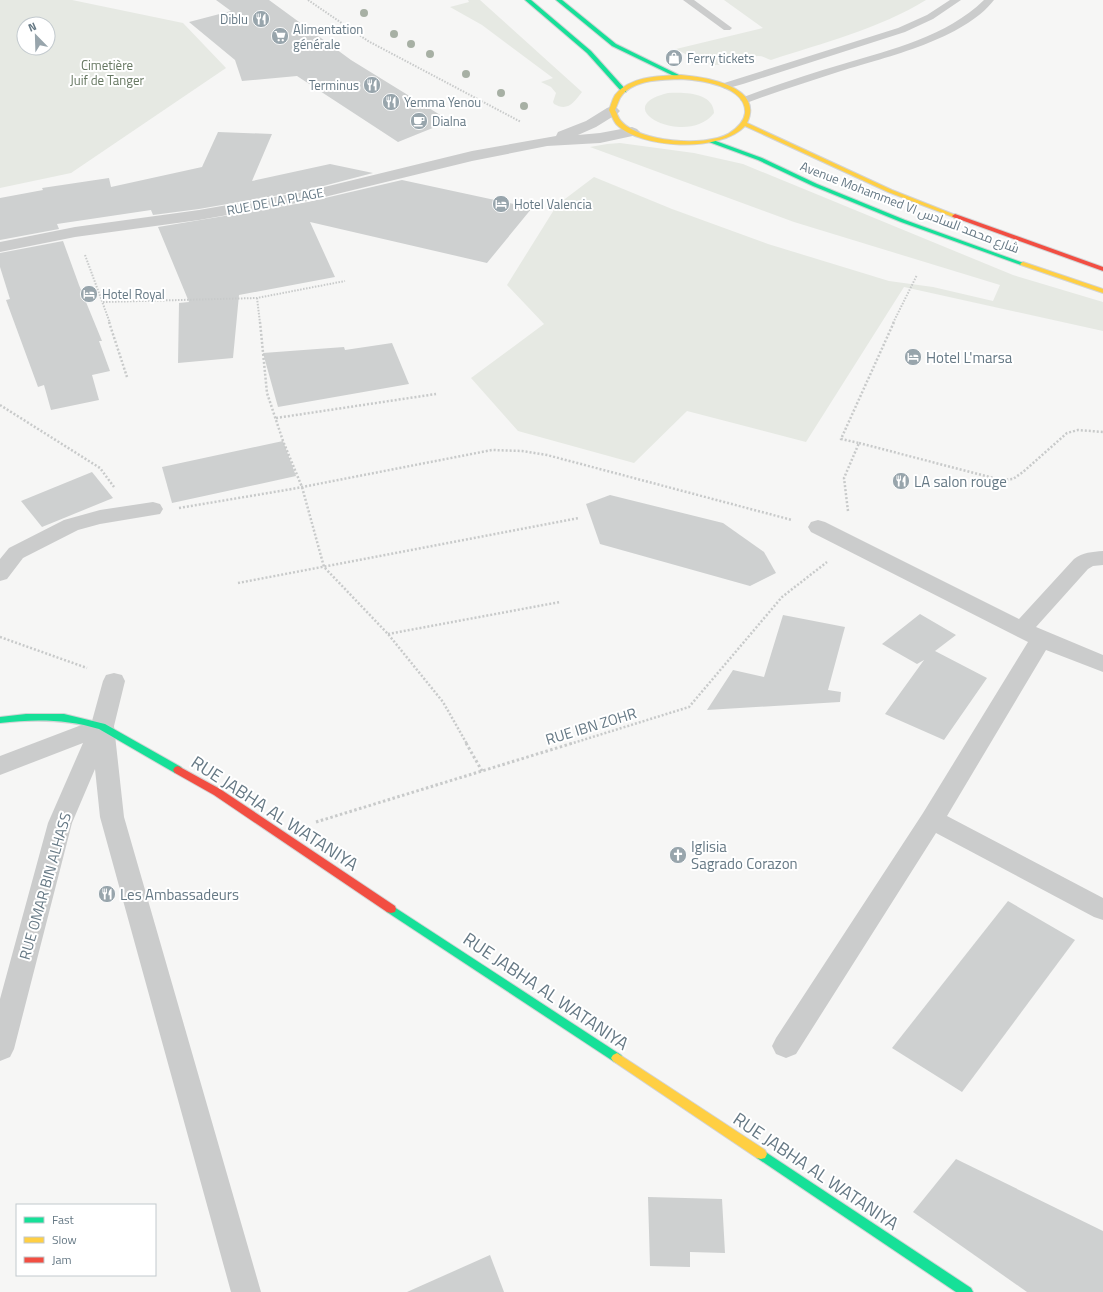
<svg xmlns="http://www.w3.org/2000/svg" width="1103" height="1292" font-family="'Titillium Web',Cairo,sans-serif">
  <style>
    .green { fill: #e6e9e3; fill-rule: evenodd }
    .building { fill: #ced0d0 }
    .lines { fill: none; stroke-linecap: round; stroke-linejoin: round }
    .fast-casing { stroke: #d3d4d5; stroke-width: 2 }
    .slow-casing { stroke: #d3d4d5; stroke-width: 2 }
    .jam-casing { stroke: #d3d4d5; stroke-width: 2 }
    .path-far2 { stroke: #c8caca; stroke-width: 2; stroke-dasharray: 1.5 1.5; stroke-linecap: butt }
    .path-far1 { stroke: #c8caca; stroke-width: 2.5; stroke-dasharray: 2 2; stroke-linecap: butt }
    .path { stroke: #c8caca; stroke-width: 3; stroke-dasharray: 2.5 2.5; stroke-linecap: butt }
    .lane { fill: #cbcccc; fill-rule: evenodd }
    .street { fill: #cbcccc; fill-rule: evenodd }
    .fast { fill: #16e098; fill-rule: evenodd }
    .slow { fill: #ffcf43; fill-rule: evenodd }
    .jam { fill: #f24e42; fill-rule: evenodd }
    .tree { fill: #a7b0a4 }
    .labels { text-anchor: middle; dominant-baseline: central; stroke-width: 4; stroke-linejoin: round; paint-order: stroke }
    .far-poi-label { font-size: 13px; fill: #667985; stroke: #fff; text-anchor: start }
    .far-park-label { font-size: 13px; fill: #667761; stroke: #fff }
    .far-street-label { font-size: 13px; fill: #667985; stroke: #fff }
    .poi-label { font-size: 15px; fill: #667985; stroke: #fff; text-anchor: start }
    .street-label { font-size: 15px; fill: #667985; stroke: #fff }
    .near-street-label { font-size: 18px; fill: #667985; stroke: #fff }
  </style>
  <rect width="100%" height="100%" fill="#f6f6f5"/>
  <g class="green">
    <path d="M0,0h72l111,23 43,45 -155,105 -71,15zM24,24h24v24h-24z"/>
    <path d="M468,0h12l102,92c-8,10 -14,20 -28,12l-1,-2 3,-9 -5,-6 -10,-5 12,-4 -71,-53 -32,-18 19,-5z"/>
    <path d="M724,0h202c-47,29 -104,43 -155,60 -4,-1 -8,-4 -12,-4 -7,-1 -26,8 -36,9 -18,1 -32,-8 -47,-16l87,-21z"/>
    <path d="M668,93c16,-1 45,-1 46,20 -26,35 -109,-5 -46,-20z"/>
    <polygon points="620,143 694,153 743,164 1013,275 1103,302 1103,331 904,287 806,442 687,411 634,463 518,431 471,378 544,324 507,285 557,205 594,177 672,209 768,244 889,281 933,287 993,301 1000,285 794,222 590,147 607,144"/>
  </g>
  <g class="building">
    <polygon points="216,0 269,0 351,60 450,121 398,142 297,76 242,81 235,60 189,22 231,11"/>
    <polygon points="218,132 272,134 252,181 330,164 373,173 308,190 199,209 153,215 151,210 57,224 59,229 0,240 0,198 43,190 42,188 109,178 111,187 202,167"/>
    <polygon points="402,180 532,208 487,263 310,222 335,277 239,295 233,358 178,363 179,303 189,302 158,227 308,202"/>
    <polygon points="63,241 79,285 102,341 99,341 110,371 92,375 99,400 51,410 44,385 38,387 6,300 10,299 0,267 0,253"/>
    <polygon points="392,343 409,384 278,407 263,353 344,347 345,350"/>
    <polygon points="283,441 296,476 172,503 162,467"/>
    <polygon points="92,472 113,498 42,527 21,501"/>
    <polygon points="610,495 723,523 764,552 776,573 750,586 600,544 586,504"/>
    <polygon points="920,614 956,635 935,651 987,678 944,740 885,714 924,660 917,664 882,644"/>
    <polygon points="783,615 845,627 828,690 841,692 840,702 707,710 733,670 764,677"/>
    <polygon points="1008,901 1075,940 962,1092 892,1048"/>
    <polygon points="956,1159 1103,1231 1103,1292 1027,1292 913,1212"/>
    <polygon points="648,1197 722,1199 725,1253 690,1252 690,1267 650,1266"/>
    <polygon points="490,1255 504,1292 407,1292"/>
  </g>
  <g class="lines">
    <defs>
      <g id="fast">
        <polygon points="525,0 531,0 591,51 626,90 626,92 622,92 587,53"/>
        <polygon points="556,0 562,0 616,44 683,77 678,78 612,46"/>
        <polygon points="709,140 713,140 762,158 817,184 905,220 1026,264 1025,265 1021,265 901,222 813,186 758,160 709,142"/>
        <path d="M26,714h38l41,10 76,43 2,3 -2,3h-6l-76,-44c-33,-10 -65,-10 -99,-6v-6z"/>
        <polygon points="391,905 621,1055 623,1058 621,1061 617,1063 613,1061 387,912 386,909 387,906"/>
        <polygon points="761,1149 971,1288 973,1292 956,1292 757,1158 755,1154 757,1150"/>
      </g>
      <g id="slow">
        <path d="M681,75c24,2 84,11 66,48l145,67 66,26 -3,2 -2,-1 -65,-25 -143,-66c-25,27 -105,23 -129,-2 -3,-4 -5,-10 -7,-14 2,-5 3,-10 6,-15 15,-19 44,-19 66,-20zM681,79c19,1 66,7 64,34 -1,9 -9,16 -17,21 -24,13 -89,8 -107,-13 -3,-3 -4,-8 -6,-11 2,-4 3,-8 5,-12 12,-19 41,-18 61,-19z"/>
        <polygon points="1023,262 1103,289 1103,293 1021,265 1020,264"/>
        <polygon points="617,1053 765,1150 767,1154 765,1158 761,1159 757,1158 613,1061 611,1058 613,1055"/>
      </g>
      <g id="jam">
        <polygon points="955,214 1103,267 1103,271 953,217 952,216"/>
        <polygon points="178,766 220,789 395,906 396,909 395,912 391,913 387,912 214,795 175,773 173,770 175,767"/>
      </g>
    </defs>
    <use href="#fast" class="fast-casing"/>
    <use href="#slow" class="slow-casing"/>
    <use href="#jam" class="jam-casing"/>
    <g class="path-far2">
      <polyline points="308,0 368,41 521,122"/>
      <polyline points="85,255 110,323"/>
      <polyline points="257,298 260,323"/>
      <polyline points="103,302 257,298 345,281"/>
      <polyline points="893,323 917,275"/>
    </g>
    <g class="path-far1">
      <polyline points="109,322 127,377"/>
      <polyline points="260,322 267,393 283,441 302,487 324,567 388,634 443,702 467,744"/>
      <polyline points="0,405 100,468 114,487"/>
      <polyline points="276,418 436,394"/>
      <polyline points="859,443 1001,480 1013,479 1023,472 1067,433 1078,430 1103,432"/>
      <polyline points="179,508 292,489 492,450 522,451 547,455 792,520"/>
      <polyline points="848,511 844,478 859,443 841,439 894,322"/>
      <polyline points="238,583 579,518"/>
      <polyline points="388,634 560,602"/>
      <polyline points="0,637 87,668"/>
      <polyline points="570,744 689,707 782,597 827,562"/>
    </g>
    <g class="path">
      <polyline points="466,743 482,771"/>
      <polyline points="316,822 573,743"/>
    </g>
    <g class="lane">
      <polygon points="683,0 694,0 732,28 730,30 724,30"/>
      <polygon points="950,0 961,0 933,19 905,32 743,84 725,89 720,86 721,84 898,28 927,15"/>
      <path d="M984,0h10c-30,39 -107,57 -153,71 -31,10 -62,20 -92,31l-4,1 -5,-3 1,-2c34,-13 68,-24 102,-34 49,-15 103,-27 141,-64z"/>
    </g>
    <g class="street">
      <polygon points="612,106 617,108 620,111 617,114 596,127 578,135 600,133 632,127 637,129 640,132 637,135 600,143 547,146 472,161 308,201 199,220 75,237 0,252 0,242 75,227 199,210 308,191 472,151 556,136 558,132 586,121 607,108"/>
      <polygon points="153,502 160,504 163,509 160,514 100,524 78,530 23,558 7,579 0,581 0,559 9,548 64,520 100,510"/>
      <path d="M818,520l7,2 194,97 55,-60c9,-7 18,-7 29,-8v14l-10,1 -5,3 -52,58 67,28v17l-57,-22 -99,166 156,82v22l-9,-3 -158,-84 -140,221 -10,4 -10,-4 -4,-8 4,-8 147,-225 105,-171 -217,-110 -3,-5 3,-5z"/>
      <polygon points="114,673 122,675 125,681 114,726 124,817 261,1292 231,1292 100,817 95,769 72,823 14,1049 10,1057 0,1061 0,999 48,823 83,743 0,775 0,756 92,721 103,681 106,675"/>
    </g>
    <use href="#fast" class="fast"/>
    <use href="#slow" class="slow"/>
    <use href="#jam" class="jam"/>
  </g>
  <g class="tree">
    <circle cx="364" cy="13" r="4"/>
    <circle cx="394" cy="34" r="4"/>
    <circle cx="411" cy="44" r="4"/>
    <circle cx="430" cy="54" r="4"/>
    <circle cx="466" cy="74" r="4"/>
    <circle cx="501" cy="93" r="4"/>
    <circle cx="524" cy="106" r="4"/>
  </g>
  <defs>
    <symbol id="restaurant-disc" viewBox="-11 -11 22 22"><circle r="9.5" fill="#98a5ac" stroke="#fff"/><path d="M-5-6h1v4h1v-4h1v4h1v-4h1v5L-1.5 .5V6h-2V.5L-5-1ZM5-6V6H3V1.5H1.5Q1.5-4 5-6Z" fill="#fff"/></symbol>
    <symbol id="supermarket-disc" viewBox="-11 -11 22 22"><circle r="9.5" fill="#98a5ac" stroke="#fff"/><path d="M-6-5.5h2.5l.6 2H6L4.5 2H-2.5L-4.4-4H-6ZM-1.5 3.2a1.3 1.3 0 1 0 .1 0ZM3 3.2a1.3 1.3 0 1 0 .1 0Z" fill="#fff"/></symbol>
    <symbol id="shop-disc" viewBox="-11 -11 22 22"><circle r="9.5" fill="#98a5ac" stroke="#fff"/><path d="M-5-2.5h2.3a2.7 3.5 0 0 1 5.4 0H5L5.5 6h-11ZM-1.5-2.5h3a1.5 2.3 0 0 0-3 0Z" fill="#fff"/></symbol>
    <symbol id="cafe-disc" viewBox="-11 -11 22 22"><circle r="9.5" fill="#98a5ac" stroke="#fff"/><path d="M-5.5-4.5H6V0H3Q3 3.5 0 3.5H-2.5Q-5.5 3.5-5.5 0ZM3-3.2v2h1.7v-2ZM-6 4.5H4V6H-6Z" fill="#fff"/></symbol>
    <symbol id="hotel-disc" viewBox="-11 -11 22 22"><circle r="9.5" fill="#98a5ac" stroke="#fff"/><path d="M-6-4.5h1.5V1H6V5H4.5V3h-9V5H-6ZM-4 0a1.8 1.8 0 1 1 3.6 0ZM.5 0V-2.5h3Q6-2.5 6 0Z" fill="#fff"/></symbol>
    <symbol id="church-disc" viewBox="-11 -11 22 22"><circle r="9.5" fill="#98a5ac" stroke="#fff"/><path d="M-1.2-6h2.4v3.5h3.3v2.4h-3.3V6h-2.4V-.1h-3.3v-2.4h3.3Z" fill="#fff"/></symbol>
  </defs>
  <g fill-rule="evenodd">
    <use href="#restaurant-disc" x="251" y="9" width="20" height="20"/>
    <use href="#supermarket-disc" x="270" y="26" width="20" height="20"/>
    <use href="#shop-disc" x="664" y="48" width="20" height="20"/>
    <use href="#restaurant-disc" x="362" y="75" width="20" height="20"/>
    <use href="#restaurant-disc" x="381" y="92" width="20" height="20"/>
    <use href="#cafe-disc" x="409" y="111" width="20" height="20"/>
    <use href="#hotel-disc" x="491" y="194" width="20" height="20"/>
    <use href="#hotel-disc" x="79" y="284" width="20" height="20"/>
    <use href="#hotel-disc" x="903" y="347" width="20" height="20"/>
    <use href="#restaurant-disc" x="891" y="471" width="20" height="20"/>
    <use href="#church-disc" x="668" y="845" width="20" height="20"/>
    <use href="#restaurant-disc" x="97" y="884" width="20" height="20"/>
  </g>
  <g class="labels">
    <g class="far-poi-label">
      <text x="248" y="19" text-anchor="end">Diblu</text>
      <text x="293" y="29">Alimentation<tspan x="293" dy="15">générale</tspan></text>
      <text x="687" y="58">Ferry tickets</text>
      <text x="359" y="85" text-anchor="end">Terminus</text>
      <text x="404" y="102">Yemma Yenou</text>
      <text x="432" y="121">Dialna</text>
      <text x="514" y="204">Hotel Valencia</text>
      <text x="102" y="294">Hotel Royal</text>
    </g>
    <g class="far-park-label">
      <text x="107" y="65">Cimetière<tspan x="107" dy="15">Juif de Tanger</tspan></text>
    </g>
    <g class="far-street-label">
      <text transform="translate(275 201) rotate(-11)">RUE DE LA PLAGE</text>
      <text transform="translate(910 207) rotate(21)">Avenue Mohammed VI شارع محمد السادس</text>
    </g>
    <g class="poi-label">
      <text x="926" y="357">Hotel L'marsa</text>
      <text x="914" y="481">LA salon rouge</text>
      <text x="691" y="846">Iglisia<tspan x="691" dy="17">Sagrado Corazon</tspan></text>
      <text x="120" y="894">Les Ambassadeurs</text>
    </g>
    <g class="street-label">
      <text transform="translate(591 726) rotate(-17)">RUE IBN ZOHR</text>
      <text transform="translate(45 886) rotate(-74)">RUE OMAR BIN ALHASS</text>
    </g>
    <g class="near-street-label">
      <text transform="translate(275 813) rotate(33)">RUE JABHA AL WATANIYA</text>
      <text transform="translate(546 991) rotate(34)">RUE JABHA AL WATANIYA</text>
      <text transform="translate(816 1171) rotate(34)">RUE JABHA AL WATANIYA</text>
    </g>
  </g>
  <rect x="16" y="1204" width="140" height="72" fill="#ffffff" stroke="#c2c9ce"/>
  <rect x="24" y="1217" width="20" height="6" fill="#16e098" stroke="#c2c9ce"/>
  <text x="52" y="1224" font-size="12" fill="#667985">Fast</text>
  <rect x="24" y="1237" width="20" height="6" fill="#ffcf43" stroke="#c2c9ce"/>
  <text x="52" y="1244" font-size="12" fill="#667985">Slow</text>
  <rect x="24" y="1257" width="20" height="6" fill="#f24e42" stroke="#c2c9ce"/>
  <text x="52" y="1264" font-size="12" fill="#667985">Jam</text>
  <g transform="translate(36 36) rotate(337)"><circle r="19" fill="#ffffff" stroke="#c2c9ce"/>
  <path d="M0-3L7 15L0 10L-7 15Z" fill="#98a5ac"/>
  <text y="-6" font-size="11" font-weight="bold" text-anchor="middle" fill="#667985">N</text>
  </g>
</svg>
